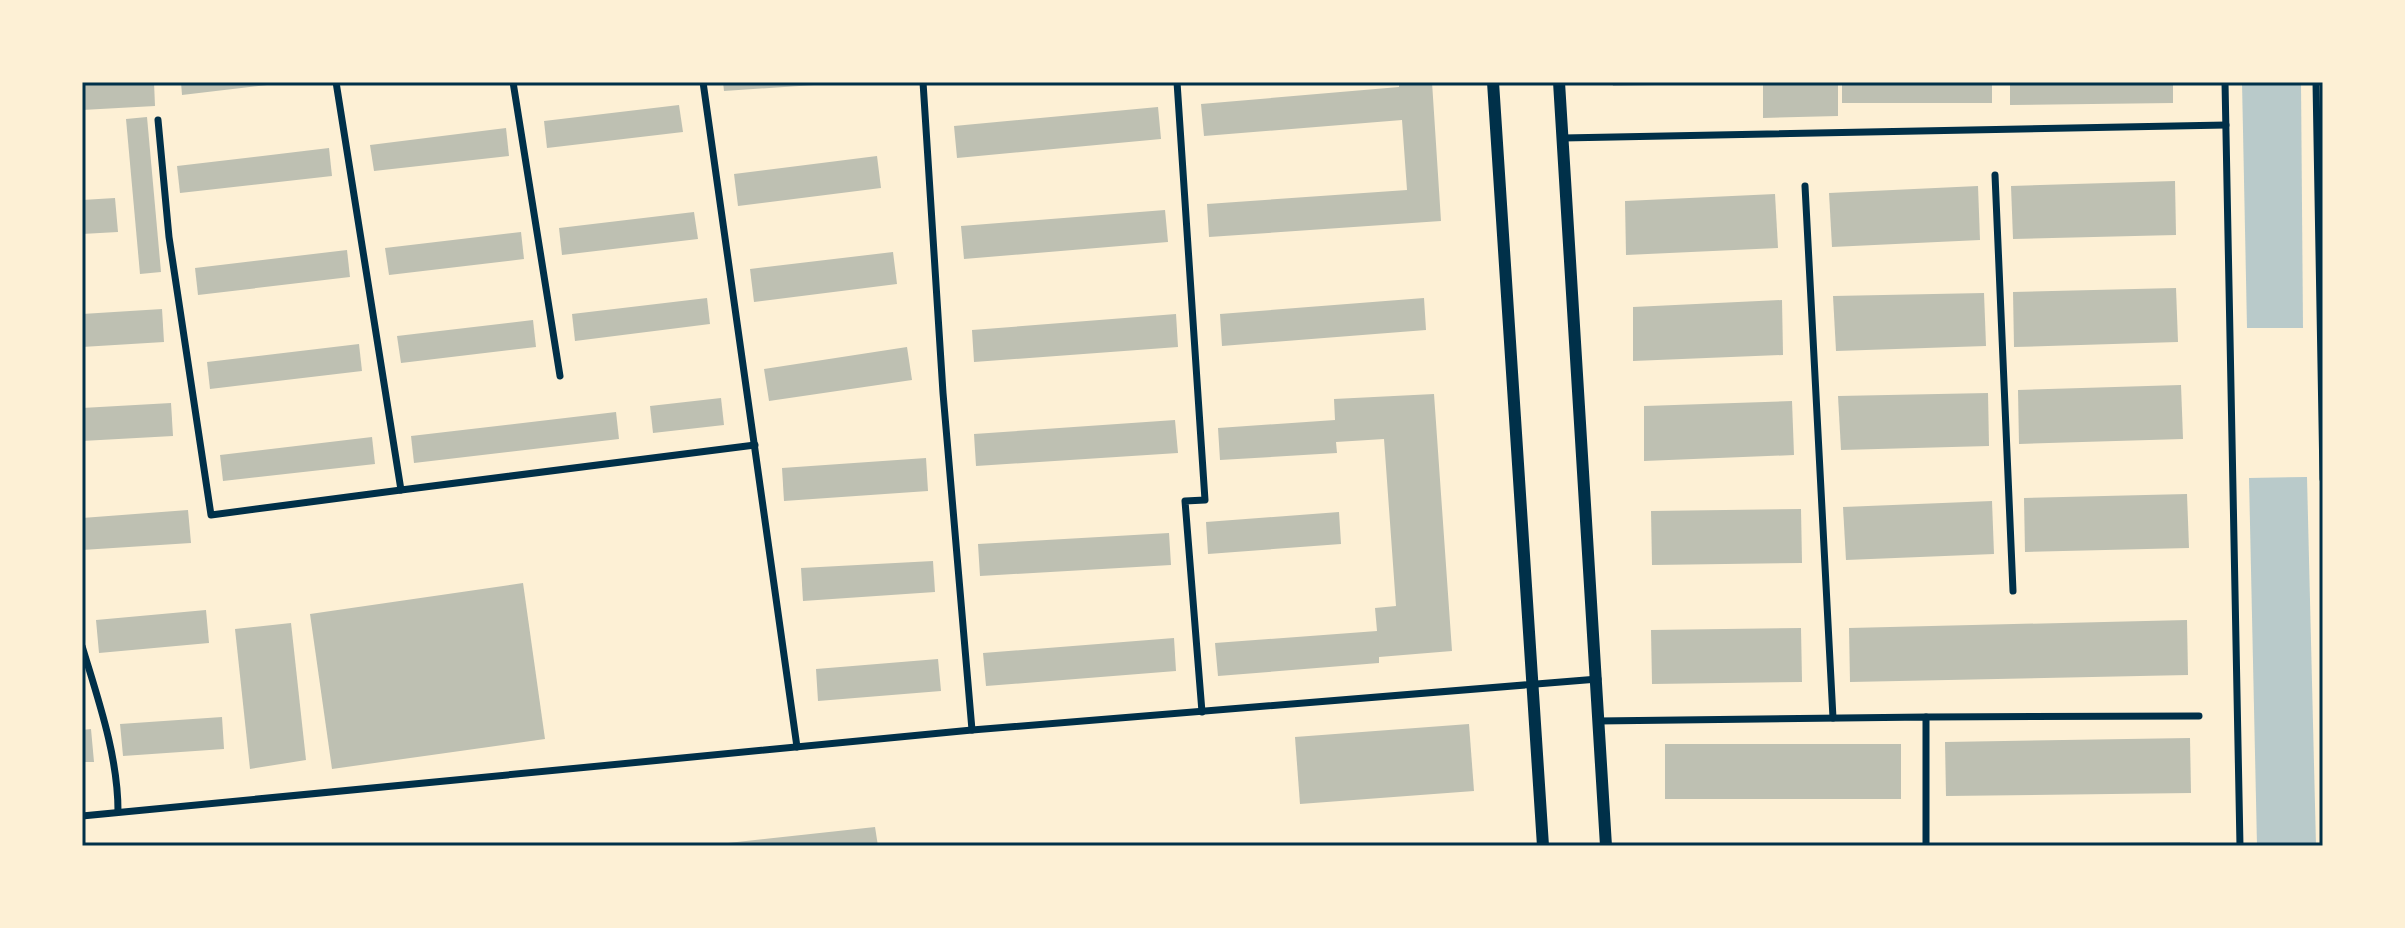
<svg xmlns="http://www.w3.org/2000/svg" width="2405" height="928" font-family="Merriweather,serif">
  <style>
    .green { fill: #b9caca }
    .building { fill: #bec0b2 }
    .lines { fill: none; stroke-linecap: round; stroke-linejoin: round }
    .minor { stroke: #003049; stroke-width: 7 }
    .primary { stroke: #003049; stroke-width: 12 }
    .neatline { fill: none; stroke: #003049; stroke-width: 3 }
  </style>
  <rect width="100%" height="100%" fill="#fdf0d5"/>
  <g class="green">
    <polygon points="2242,82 2301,82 2303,328 2247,328"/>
    <polygon points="2307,477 2316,846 2257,846 2249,478"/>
  </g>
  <g class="building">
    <polygon points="82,82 154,82 155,106 82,110"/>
    <polygon points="181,82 276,82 276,84 182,95"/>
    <polygon points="723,82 829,82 829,84 724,91"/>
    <polygon points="1399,82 1432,82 1441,221 1209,237 1207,204 1407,190 1402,120 1204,136 1201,104 1399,87"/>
    <polygon points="1612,82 1655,82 1655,85 1613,86"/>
    <polygon points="1763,82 1838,82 1838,116 1763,118"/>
    <rect x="1842" y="82" width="150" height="21"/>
    <polygon points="2010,82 2173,82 2173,103 2010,105"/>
    <polygon points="679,105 683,132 547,148 544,121"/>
    <polygon points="1158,107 1161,139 957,158 954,126"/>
    <polygon points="147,117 161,272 140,274 126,119"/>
    <polygon points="506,128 509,156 374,171 370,145"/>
    <polygon points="329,148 332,176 180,193 177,166"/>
    <polygon points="877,156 881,188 738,206 734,174"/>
    <polygon points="2175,181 2176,235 2013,239 2011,186"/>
    <polygon points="1978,186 1980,240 1832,247 1829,193"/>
    <polygon points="1775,194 1778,248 1626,255 1625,201"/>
    <polygon points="115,198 118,232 82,234 82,200"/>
    <polygon points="1165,210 1168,242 964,259 961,226"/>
    <polygon points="694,212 698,239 562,255 559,228"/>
    <polygon points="521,232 524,259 389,275 385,248"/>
    <polygon points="347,250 350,277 198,295 195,268"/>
    <polygon points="893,252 897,284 754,302 750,269"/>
    <polygon points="2176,288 2178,342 2014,347 2013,292"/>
    <polygon points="1984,293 1986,346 1836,351 1833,296"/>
    <polygon points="707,298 710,324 575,341 572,314"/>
    <polygon points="1424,298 1426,330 1222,346 1220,314"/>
    <polygon points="1782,300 1783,355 1633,361 1633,307"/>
    <polygon points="162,309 164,342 82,347 82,314"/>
    <polygon points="1176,314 1178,347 974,362 972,330"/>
    <polygon points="533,320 536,347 401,363 397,336"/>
    <polygon points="359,344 362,371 210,389 207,362"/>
    <polygon points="907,347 912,380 769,401 764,369"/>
    <polygon points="2181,385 2183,439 2019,444 2018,390"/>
    <polygon points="1988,393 1989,446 1841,450 1838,396"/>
    <polygon points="1434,394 1452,651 1379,657 1379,663 1218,676 1215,643 1377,631 1375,608 1396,606 1384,439 1336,442 1337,453 1220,460 1218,428 1335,420 1334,399"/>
    <polygon points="721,398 724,425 653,433 650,406"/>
    <polygon points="1792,401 1794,455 1644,461 1644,406"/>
    <polygon points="171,403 173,436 82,441 82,408"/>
    <polygon points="616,412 619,439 414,463 411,436"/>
    <polygon points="1175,420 1178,453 976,466 974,434"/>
    <polygon points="372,437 375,464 223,481 220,455"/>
    <polygon points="926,458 928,491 784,501 782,468"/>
    <polygon points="2187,494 2189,548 2025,552 2024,498"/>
    <polygon points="1992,501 1994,554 1846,560 1843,507"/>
    <polygon points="1801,509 1802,563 1652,565 1651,511"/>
    <polygon points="188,510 191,543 82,550 82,518"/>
    <polygon points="1339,512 1341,544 1208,554 1206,522"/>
    <polygon points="1169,533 1171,565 980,576 978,544"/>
    <polygon points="933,561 935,592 803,601 801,568"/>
    <polygon points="523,583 545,739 332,769 310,614"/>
    <polygon points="206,610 209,643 99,653 96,620"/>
    <polygon points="2187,620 2188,675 1850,682 1849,628"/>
    <polygon points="291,623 306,760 250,769 235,629"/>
    <polygon points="1801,628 1802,682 1652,684 1651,630"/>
    <polygon points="1174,638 1176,671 986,686 983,653"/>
    <polygon points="938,659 941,691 818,701 816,669"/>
    <polygon points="222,717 224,749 123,756 120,724"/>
    <polygon points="1469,724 1474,791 1300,804 1295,737"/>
    <polygon points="91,729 94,762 82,762 82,730"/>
    <polygon points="2190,738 2191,793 1946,796 1945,742"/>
    <rect x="1665" y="744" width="236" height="55"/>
    <polygon points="875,827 878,846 719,846 719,844"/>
    <polygon points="2190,842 2190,846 2098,846 2098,843"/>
  </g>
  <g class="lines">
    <g class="minor">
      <polyline points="513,82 560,376"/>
      <polyline points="703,82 797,747"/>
      <polyline points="923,82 943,393 972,730"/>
      <polyline points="1177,82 1205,500 1185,501 1202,712"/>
      <polyline points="2225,82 2240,846"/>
      <polyline points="2316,82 2323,479"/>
      <polyline points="158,120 169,237 211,515 401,490 336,82"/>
      <polyline points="1563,138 2226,125"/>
      <polyline points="1995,175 2013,591"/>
      <polyline points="1805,186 1833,718"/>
      <polyline points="401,490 755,445"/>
      <path d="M82,646c16,53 36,110 36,165"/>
      <polyline points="1926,717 2199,716"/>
      <polyline points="1598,721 1926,717 1926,846"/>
      <polyline points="82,816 972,730 1598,679"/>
    </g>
    <g class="primary">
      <polyline points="1493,82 1543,846"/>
      <polyline points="1559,82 1606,846"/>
    </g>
  </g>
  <rect width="2405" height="928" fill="none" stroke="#fdf0d5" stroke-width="168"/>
  <rect x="84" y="84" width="2237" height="760" class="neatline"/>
</svg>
